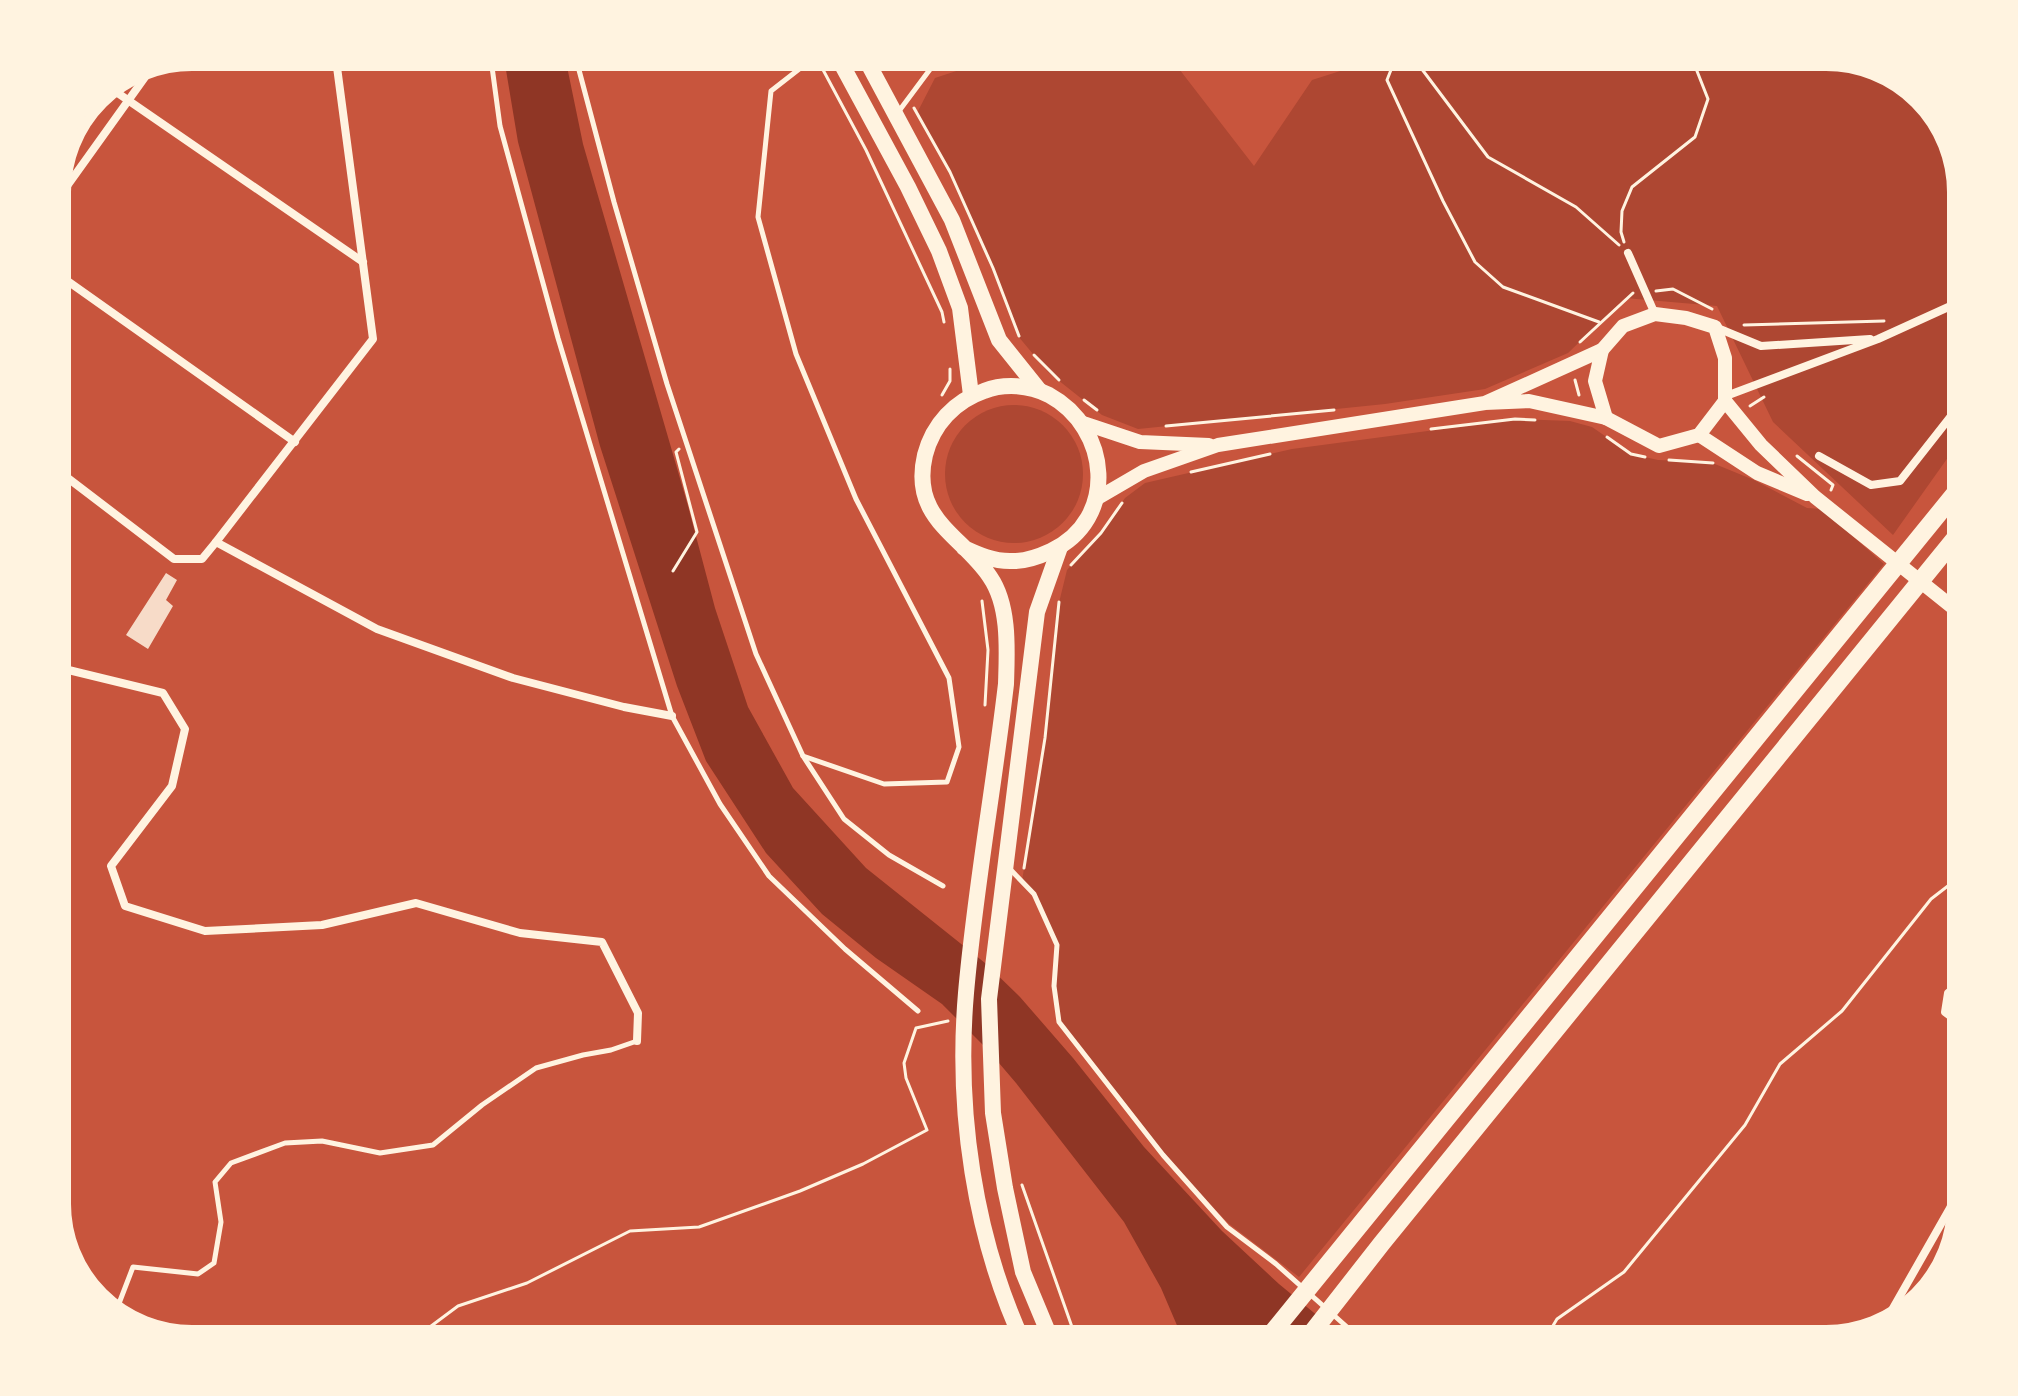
<svg xmlns="http://www.w3.org/2000/svg" width="2018" height="1396" font-family="'DM Sans',sans-serif">
  <style>
    .green { fill: #ae4732 }
    .water { fill: #8f3625 }
    .building { fill: #f7dbc8 }
    .lines { fill: none; stroke-linecap: round; stroke-linejoin: round }
    .path { stroke: #fff3e0; stroke-width: 3 }
    .service { stroke: #fff3e0; stroke-width: 5 }
    .minor { stroke: #fff3e0; stroke-width: 8 }
    .secondary { stroke: #fff3e0; stroke-width: 14 }
    .primary { stroke: #fff3e0; stroke-width: 16 }
    .motorway { stroke: #fff3e0; stroke-width: 18 }
    .rim { fill: none; stroke: #fff3e0; stroke-width: 10 }
  </style>
  <rect width="100%" height="100%" fill="#c8553d"/>
  <g class="green">
    <polygon points="1006,52 1166,52 1254,166 1312,80 1400,52 1826,52 1904,76 1951,130 1966,192 1966,432 1893,535 1773,422 1717,306 1625,298 1568,353 1485,389 1385,404 1138,429 1102,415 1048,372 1018,336 993,268 950,172 917,113 935,78 1005,55"/>
    <circle cx="1014" cy="474" r="69"/>
    <polygon points="1518,419 1570,421 1592,427 1631,454 1658,460 1710,462 1754,480 1807,508 1822,509 1884,564 1299,1277 1228,1223 1163,1155 1059,1022 1054,986 1057,945 1034,894 1022,881 1045,738 1056,615 1067,570 1101,533 1125,498 1145,483 1292,449"/>
  </g>
  <polygon class="water" points="503,52 564,52 583,144 688,506 715,608 748,707 793,788 866,868 985,963 1020,997 1073,1058 1144,1147 1222,1231 1279,1284 1336,1331 1344,1344 1185,1344 1161,1288 1124,1222 1016,1083 987,1049 942,1004 876,958 822,914 766,853 706,761 677,686 600,446 518,142"/>
  <polygon class="building" points="166,573 177,580 166,600 173,606 148,649 126,635"/>
  <g class="lines">
    <g class="path">
      <polyline points="1398,52 1387,80 1443,201 1475,262 1503,287 1599,322"/>
      <polyline points="1409,52 1488,157 1576,207 1619,245"/>
      <polyline points="821,66 866,150 942,312 944,322"/>
      <polyline points="914,108 950,172 993,268 1019,336"/>
      <polyline points="1624,242 1621,232 1622,211 1632,187 1695,137 1708,99 1695,66 1668,52"/>
      <polyline points="1656,291 1673,289 1712,309"/>
      <polyline points="1744,325 1884,321"/>
      <polyline points="1580,342 1633,293"/>
      <polyline points="1034,355 1059,380"/>
      <polyline points="1575,380 1579,395"/>
      <polyline points="942,395 950,381 950,369"/>
      <polyline points="1084,400 1097,410"/>
      <polyline points="1750,406 1764,397"/>
      <polyline points="1166,426 1334,410"/>
      <polyline points="1431,429 1515,419 1535,420"/>
      <polyline points="1607,437 1631,454 1645,457"/>
      <polyline points="1797,456 1833,485 1831,490"/>
      <polyline points="1669,460 1713,463"/>
      <polyline points="1191,472 1270,454"/>
      <polyline points="1071,565 1101,533 1122,503"/>
      <polyline points="673,571 697,532 676,452 679,449"/>
      <polyline points="982,601 988,650 985,705"/>
      <polyline points="1024,868 1045,738 1059,602"/>
      <polyline points="1022,1185 1078,1344"/>
      <polyline points="407,1344 458,1306 527,1283 630,1231 699,1227 800,1191 863,1164 927,1130 906,1078 904,1063 916,1028 948,1021"/>
      <polyline points="1542,1344 1557,1319 1624,1272 1745,1125 1780,1064 1842,1011 1931,899 1966,872"/>
    </g>
    <g class="service">
      <polyline points="490,52 500,126 558,338 672,716 720,804 769,876 845,949 918,1011"/>
      <polyline points="577,52 579,70 614,202 667,384 756,654 803,756 844,819 889,855 943,886"/>
      <polyline points="871,59 890,64 935,63 959,52"/>
      <polyline points="899,111 934,64"/>
      <polyline points="803,756 884,784 947,782 959,747 949,678 856,499 796,354 758,217 771,91 821,52"/>
      <polyline points="52,795 55,796 52,806"/>
      <polyline points="1008,867 1034,894 1057,945 1054,986 1059,1022 1163,1155 1227,1227 1276,1264 1347,1327 1355,1344"/>
      <polyline points="113,1319 133,1267 198,1274 214,1263 221,1222 215,1182 231,1163 285,1143 322,1141 380,1153 433,1145 482,1105 536,1068 583,1055 611,1050 637,1041"/>
    </g>
    <g class="minor">
      <polyline points="106,85 363,262"/>
      <polyline points="52,207 158,59"/>
      <polyline points="1628,253 1655,314"/>
      <polyline points="52,270 295,442"/>
      <polyline points="1715,327 1761,346 1870,339"/>
      <polyline points="1726,396 1878,339 1966,299"/>
      <polyline points="1819,456 1871,485 1900,481 1966,397"/>
      <polyline points="52,466 174,559 202,559 216,542 377,629 513,678 624,707 672,716"/>
      <polyline points="216,542 373,339 335,52"/>
      <polyline points="52,666 163,693 185,729 172,786 111,866 125,906 205,931 322,925 416,903 520,933 602,942 638,1013 637,1041"/>
      <polyline points="1966,978 1948,993 1945,1012 1966,1028"/>
      <polyline points="1885,1328 1892,1310 1966,1180"/>
    </g>
    <g class="secondary">
      <polyline points="1602,350 1595,381 1606,418"/>
      <polyline points="1725,401 1761,445 1815,497 1966,618"/>
      <polyline points="1083,423 1140,442 1209,445"/>
      <polyline points="1699,435 1757,473 1807,494"/>
      <polyline points="1096,499 1144,471 1218,445 1485,403 1529,401 1606,418 1659,446 1699,435 1725,401 1725,358 1715,327 1686,318 1655,314 1623,326 1602,350 1485,403"/>
    </g>
    <g class="primary">
      <polyline points="835,52 908,187 939,251 960,308 971,395"/>
      <polyline points="862,52 952,220 999,340 1039,390"/>
      <path d="M964,548c15,7 29,13 46,13 14,1 28,-4 41,-10 68,-32 59,-123 -2,-156 -20,-10 -44,-12 -65,-4 -29,10 -51,33 -59,64 -15,64 37,80 65,122 20,29 17,74 16,107 -12,103 -31,205 -40,309 -10,117 8,244 58,351"/>
      <polyline points="1053,1344 1023,1272 1005,1188 993,1113 989,999 1037,612 1060,547"/>
    </g>
    <g class="motorway">
      <polyline points="1263,1344 1966,480"/>
      <polyline points="1303,1344 1382,1243 1966,525"/>
    </g>
  </g>
  <path d="M0 0H2018V1396H0ZM192 66H1826A126 126 0 0 1 1952 192V1204A126 126 0 0 1 1826 1330H192A126 126 0 0 1 66 1204V192A126 126 0 0 1 192 66Z" fill="#fff3e0" fill-rule="evenodd"/>
  <path class="rim" d="M192 66H1826A126 126 0 0 1 1952 192V1204A126 126 0 0 1 1826 1330H192A126 126 0 0 1 66 1204V192A126 126 0 0 1 192 66Z"/>
</svg>
